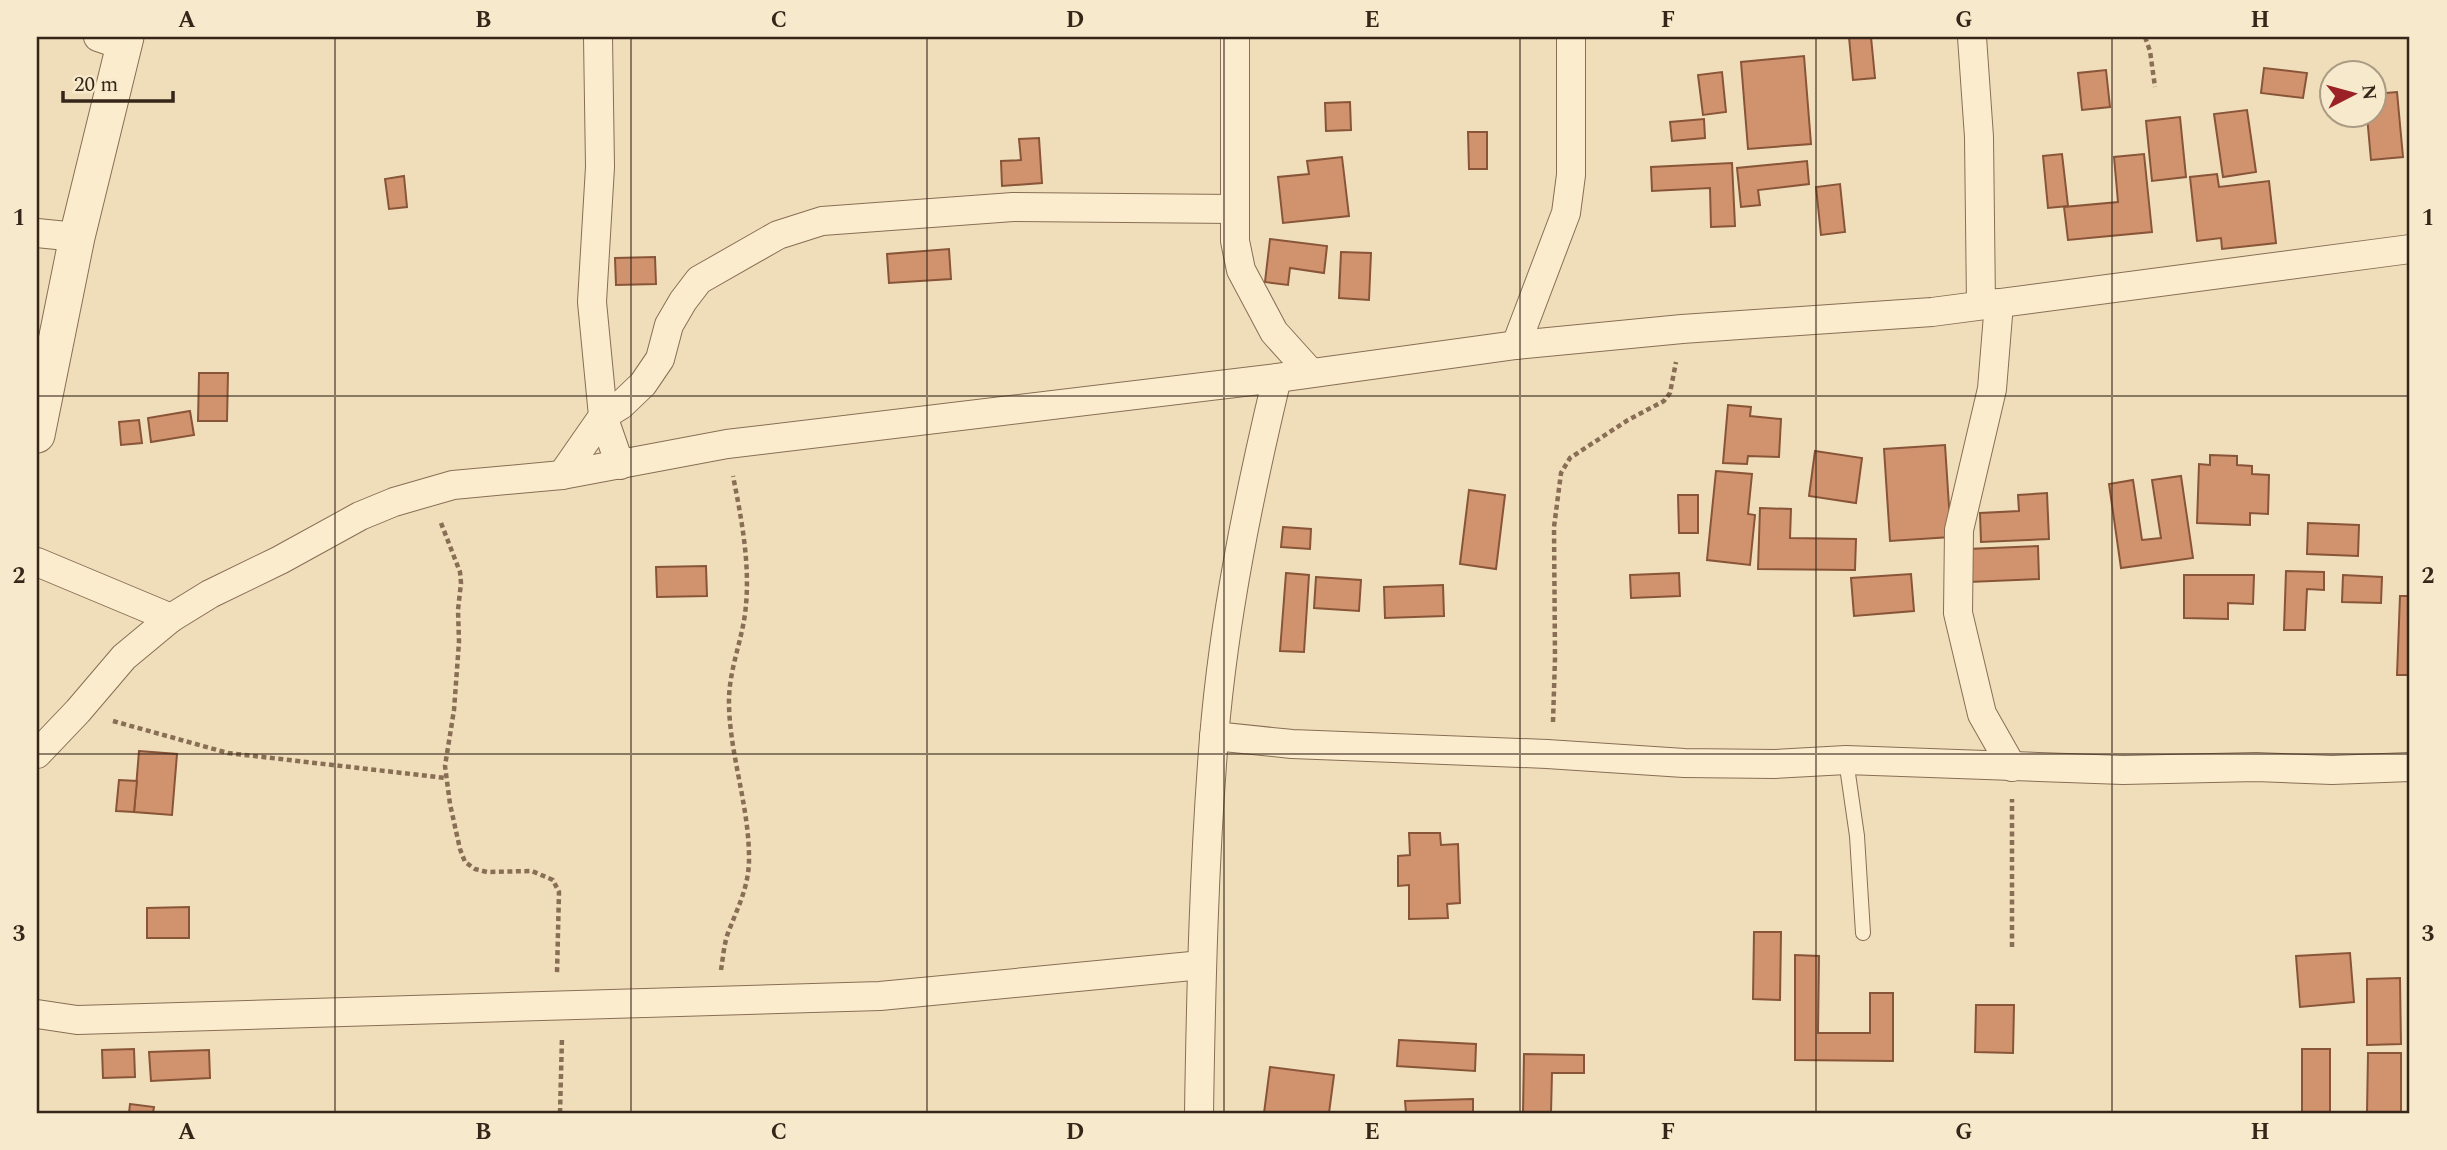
<svg xmlns="http://www.w3.org/2000/svg" width="2447" height="1150" font-family="Spectral,serif">
  <style>
    .building { fill: #d1936e; stroke: #885538; stroke-width: 2 }
    .lines { fill: none; stroke-linecap: round; stroke-linejoin: round }
    .service-casing { stroke: #886e54; stroke-width: 16 }
    .minor-casing { stroke: #886e54; stroke-width: 30 }
    .tertiary-casing { stroke: #886e54; stroke-width: 37 }
    .path { stroke: #886e54; stroke-width: 4.5; stroke-dasharray: 5 3.5; stroke-linecap: butt }
    .service { stroke: #fbecce; stroke-width: 14 }
    .minor { stroke: #fbecce; stroke-width: 28 }
    .tertiary { stroke: #fbecce; stroke-width: 35 }
    .grid { fill: none; stroke: #36261a; stroke-width: 2; stroke-opacity: 0.55 }
    .neatline { fill: none; stroke: #36261a; stroke-width: 2.5 }
    .grid-label { font-size: 23px; text-anchor: middle; font-weight: bold; fill: #36261a }
  </style>
  <rect width="100%" height="100%" fill="#f0debb"/>
  <g class="building">
    <polygon points="1849,37 1871,37 1875,78 1853,80"/>
    <polygon points="1804,56 1811,144 1748,149 1741,62"/>
    <polygon points="2264,68 2307,73 2303,98 2261,93"/>
    <polygon points="2106,70 2110,107 2082,110 2078,73"/>
    <polygon points="1722,72 1726,112 1703,115 1698,75"/>
    <polygon points="2397,92 2403,157 2371,160 2367,116 2374,116 2374,94"/>
    <polygon points="1350,102 1351,130 1326,131 1325,103"/>
    <polygon points="2247,110 2256,172 2223,177 2214,114"/>
    <polygon points="2180,117 2186,177 2152,181 2146,121"/>
    <polygon points="1704,119 1705,138 1672,141 1670,122"/>
    <polygon points="1468,132 1487,132 1487,169 1469,169"/>
    <polygon points="1039,138 1042,183 1002,186 1001,161 1021,160 1019,139"/>
    <polygon points="2062,154 2068,206 2048,208 2043,156"/>
    <polygon points="2144,154 2152,232 2068,240 2064,207 2118,202 2114,157"/>
    <polygon points="1342,157 1349,216 1283,223 1278,177 1309,174 1307,161"/>
    <polygon points="1807,161 1809,184 1758,190 1760,205 1741,207 1737,168"/>
    <polygon points="1732,163 1735,226 1711,227 1710,188 1652,191 1651,167"/>
    <polygon points="2217,174 2219,187 2269,181 2276,243 2222,249 2221,238 2197,241 2190,177"/>
    <polygon points="404,176 407,207 389,209 385,179"/>
    <polygon points="1840,184 1845,232 1821,235 1816,187"/>
    <polygon points="1270,239 1327,246 1324,273 1290,268 1288,285 1265,282"/>
    <polygon points="949,249 951,279 889,283 887,254"/>
    <polygon points="1341,252 1371,253 1369,300 1339,298"/>
    <polygon points="655,257 656,284 616,285 615,258"/>
    <polygon points="199,373 228,373 227,421 198,421"/>
    <polygon points="1728,405 1751,407 1750,416 1781,419 1779,457 1748,456 1747,464 1723,463"/>
    <polygon points="190,411 194,435 151,442 148,418"/>
    <polygon points="139,420 142,443 121,445 119,422"/>
    <polygon points="1945,445 1951,537 1890,541 1884,449"/>
    <polygon points="1815,451 1862,458 1856,503 1809,496"/>
    <polygon points="2210,455 2237,456 2237,465 2252,466 2252,474 2269,475 2268,514 2250,513 2250,525 2197,523 2199,464 2210,465"/>
    <polygon points="1716,471 1752,474 1748,514 1755,515 1750,565 1707,560"/>
    <polygon points="2181,476 2193,558 2121,568 2109,484 2133,480 2142,540 2161,538 2152,480"/>
    <polygon points="1469,490 1505,495 1496,569 1460,564"/>
    <polygon points="2047,493 2049,539 1981,542 1980,513 2019,511 2018,495"/>
    <polygon points="1678,495 1698,495 1698,533 1679,533"/>
    <polygon points="1760,508 1791,509 1790,538 1856,539 1855,570 1758,569"/>
    <polygon points="2308,523 2359,525 2358,556 2307,554"/>
    <polygon points="1283,527 1311,529 1310,549 1281,547"/>
    <polygon points="2038,546 2039,579 1969,582 1967,549"/>
    <polygon points="706,566 707,596 657,597 656,567"/>
    <polygon points="2286,571 2324,572 2324,590 2307,589 2305,630 2284,630"/>
    <polygon points="1286,573 1309,575 1304,652 1280,651"/>
    <polygon points="1679,573 1680,596 1631,598 1630,575"/>
    <polygon points="1911,574 1914,611 1854,616 1851,578"/>
    <polygon points="2184,575 2254,575 2253,604 2228,603 2228,619 2184,618"/>
    <polygon points="2343,575 2382,577 2381,603 2342,602"/>
    <polygon points="1316,577 1361,580 1359,611 1314,608"/>
    <polygon points="1443,585 1444,616 1385,618 1384,587"/>
    <polygon points="2400,596 2410,596 2410,675 2397,675"/>
    <polygon points="139,751 177,754 172,815 134,812"/>
    <polygon points="119,780 137,781 134,812 116,811"/>
    <polygon points="1409,833 1440,833 1441,845 1458,844 1460,903 1447,904 1448,918 1409,919 1409,885 1398,886 1398,856 1410,855"/>
    <polygon points="189,907 189,938 147,938 147,908"/>
    <polygon points="1754,932 1781,932 1780,1000 1753,999"/>
    <polygon points="2350,953 2354,1002 2300,1007 2296,956"/>
    <polygon points="1795,955 1819,956 1818,1033 1870,1033 1870,993 1893,993 1893,1061 1795,1060"/>
    <polygon points="2400,978 2401,1044 2367,1045 2367,979"/>
    <polygon points="1976,1005 2014,1005 2013,1053 1975,1052"/>
    <polygon points="1399,1040 1476,1044 1475,1071 1397,1066"/>
    <polygon points="134,1049 135,1077 103,1078 102,1050"/>
    <rect x="2302" y="1049" width="28" height="63"/>
    <polygon points="209,1050 210,1078 151,1081 149,1052"/>
    <polygon points="2368,1053 2401,1053 2401,1113 2367,1113"/>
    <polygon points="1524,1054 1584,1055 1584,1073 1552,1073 1551,1113 1523,1113"/>
    <polygon points="1270,1067 1334,1075 1329,1113 1264,1113"/>
    <polygon points="1473,1099 1473,1113 1406,1113 1405,1101"/>
    <polygon points="130,1104 154,1107 153,1113 129,1113"/>
  </g>
  <g class="lines">
    <defs>
      <polyline id="service" points="1846,760 1857,836 1863,933"/>
      <g id="minor">
        <polyline points="98,37 124,46"/>
        <polyline points="1235,37 1235,241 1241,270 1274,332 1311,373"/>
        <polyline points="1972,37 1979,137 1981,304"/>
        <polyline points="37,233 77,237"/>
        <polyline points="1999,303 1992,389 1959,530 1958,613 1982,714 2012,767"/>
        <polyline points="1516,345 1566,213 1571,175 1571,37"/>
        <polyline points="620,465 603,416 621,405 643,384 660,359 669,325 683,301 699,280 778,235 822,221 1013,207 1234,209"/>
        <polyline points="562,475 603,416 592,302 600,167 598,37"/>
        <polyline points="37,562 171,618"/>
        <polyline points="1214,736 1292,744 1547,754 1684,763 1775,764 1846,760 2123,770 2256,767 2332,770 2410,767"/>
        <polyline points="37,754 78,711 124,657 171,618 210,594 280,560 360,516 394,502 453,485 562,475 727,444 1277,378 1516,345 1682,329 1932,312 2410,249"/>
        <polyline points="37,1014 77,1020 880,996 1202,965"/>
        <path d="M1199,1113c2,-125 5,-251 15,-375 10,-121 35,-243 63,-360"/>
      </g>
      <polyline id="tertiary" points="37,435 77,237 126,37"/>
    </defs>
    <use href="#service" class="service-casing"/>
    <use href="#minor" class="minor-casing"/>
    <use href="#tertiary" class="tertiary-casing"/>
    <g class="path">
      <polyline points="2145,37 2150,51 2155,87"/>
      <polyline points="441,523 460,572 461,583 458,610 459,642 454,710 445,766 450,804 460,849 465,862 475,869 487,872 532,871 553,880 559,892 557,973"/>
      <polyline points="113,721 228,753 446,778"/>
      <polyline points="1553,722 1555,658 1554,527 1561,473 1570,458 1628,420 1664,401 1670,393 1676,362"/>
      <polyline points="2012,947 2012,799"/>
      <path d="M721,970c2,-12 3,-26 7,-37 9,-24 20,-44 21,-71 1,-56 -21,-111 -20,-164 1,-30 12,-55 16,-84 6,-46 -3,-93 -12,-138"/>
      <polyline points="560,1113 562,1037"/>
    </g>
    <use href="#service" class="service"/>
    <use href="#minor" class="minor"/>
    <use href="#tertiary" class="tertiary"/>
  </g>
  <path class="grid" d="M335,37v1076M631,37v1076M927,37v1076M1224,37v1076M1520,37v1076M1816,37v1076M2112,37v1076M37,396h2373M37,754h2373"/>
  <rect width="2447" height="1150" fill="none" stroke="#f7e9cb" stroke-width="77"/>
  <g transform="translate(2353 94) rotate(84)"><circle r="33" fill="#f7e9cb" stroke="#aa9b84" stroke-width="2"/>
  <path d="M0-5L12 26L0 18L-12 26Z" fill="#9a2126"/>
  <text y="-10" font-size="19" font-weight="bold" text-anchor="middle" fill="#36261a">N</text>
  </g>
  <path d="M63 91v10h110v-10" fill="none" stroke="#36261a" stroke-width="3.5"/>
  <text x="74" y="91" font-size="21" fill="#36261a" stroke="#f7e9cb" stroke-width="5" paint-order="stroke">20 m</text>
  <rect x="38" y="38" width="2370" height="1074" class="neatline"/>
  <g class="grid-label">
    <text x="187" y="27">A</text>
    <text x="483" y="27">B</text>
    <text x="779" y="27">C</text>
    <text x="1075" y="27">D</text>
    <text x="1372" y="27">E</text>
    <text x="1668" y="27">F</text>
    <text x="1964" y="27">G</text>
    <text x="2260" y="27">H</text>
    <text x="19" y="225">1</text>
    <text x="2428" y="225">1</text>
    <text x="19" y="583">2</text>
    <text x="2428" y="583">2</text>
    <text x="19" y="941">3</text>
    <text x="2428" y="941">3</text>
    <text x="187" y="1139">A</text>
    <text x="483" y="1139">B</text>
    <text x="779" y="1139">C</text>
    <text x="1075" y="1139">D</text>
    <text x="1372" y="1139">E</text>
    <text x="1668" y="1139">F</text>
    <text x="1964" y="1139">G</text>
    <text x="2260" y="1139">H</text>
  </g>
</svg>
